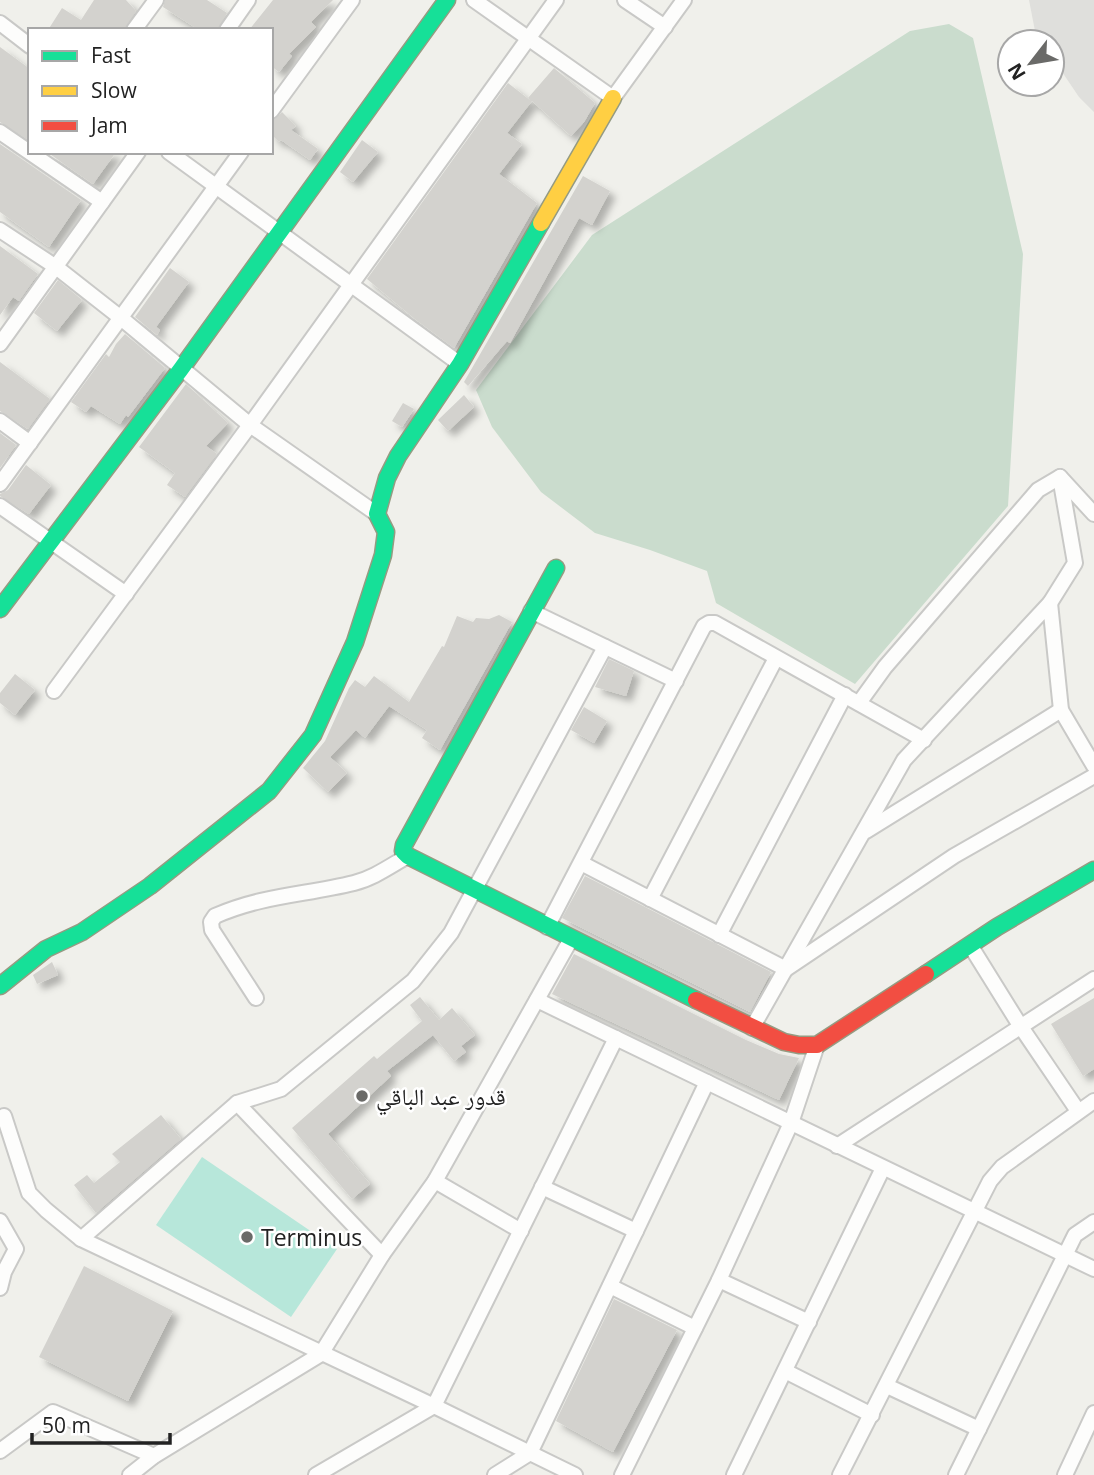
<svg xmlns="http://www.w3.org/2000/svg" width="1094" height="1475" font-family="'Open Sans','Noto Naskh Arabic',sans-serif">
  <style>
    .residential { fill: #dfdfdc }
    .cemetery { fill: #cadccd }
    .pitch { fill: #b7e7da }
    .building { fill: #d3d2ce; filter: url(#shadow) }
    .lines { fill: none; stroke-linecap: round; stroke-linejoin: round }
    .street-casing { stroke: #c9c9c7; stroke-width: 18 }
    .fast-casing { stroke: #959b82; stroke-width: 19 }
    .slow-casing { stroke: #959b82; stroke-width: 19 }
    .jam-casing { stroke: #959b82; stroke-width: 19 }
    .street { stroke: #fdfdfc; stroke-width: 14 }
    .fast { stroke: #16e098; stroke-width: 16 }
    .slow { stroke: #ffcf43; stroke-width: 16 }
    .jam { stroke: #f24e42; stroke-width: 16 }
    .poi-dot { fill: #6a6a68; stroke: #fff; stroke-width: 2.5 }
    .labels { text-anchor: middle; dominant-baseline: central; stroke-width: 5; stroke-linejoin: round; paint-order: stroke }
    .poi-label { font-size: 23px; fill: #222; stroke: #fff; text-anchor: start }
  </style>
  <defs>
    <filter id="shadow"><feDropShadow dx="6" dy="6" stdDeviation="3.5" flood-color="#0004"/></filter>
  </defs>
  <rect width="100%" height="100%" fill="#f0f0eb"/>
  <polygon class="residential" points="1029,0 1094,0 1094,112 1079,97 1052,57 1052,42 1042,42 1035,31"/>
  <polygon class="cemetery" points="949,24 973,38 1023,254 1008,506 855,684 716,603 707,571 650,550 595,533 541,492 492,427 476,390 592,235 910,31"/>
  <polygon class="pitch" points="202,1157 337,1249 291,1317 156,1225"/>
  <g class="building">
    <polygon points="94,0 126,0 136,11 124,30 48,30 62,8 81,20"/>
    <polygon points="165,0 207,0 227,13 217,30 199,30 163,7"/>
    <polygon points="273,0 333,0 311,22 316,27 289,54 292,56 279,72 271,66 271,30 249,30"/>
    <polygon points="0,47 30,69 30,141 0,122"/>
    <polygon points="554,68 595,103 584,122 571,136 532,101 507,133 522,144 499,174 537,203 454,348 415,319 367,279 508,83 531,101 528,98"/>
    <polygon points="282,112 296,126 291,130 318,149 310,160 281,140 279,142 271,134 271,120 275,119"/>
    <polygon points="362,140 378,152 353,182 340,172"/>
    <polygon points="0,144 81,200 49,247 0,212"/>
    <polygon points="47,152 116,152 93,184"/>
    <polygon points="583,176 610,191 592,225 579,218 510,343 507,341 468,386 464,382"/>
    <polygon points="0,246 38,274 19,301 13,297 0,315"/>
    <polygon points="170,268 189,282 156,327 160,330 157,335 135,317"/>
    <polygon points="58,280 82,300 57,331 34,313"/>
    <polygon points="125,334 165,368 128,417 126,415 120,424 91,406 86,412 71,402 106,354 109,357 116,344"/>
    <polygon points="0,362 50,399 28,429 0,411"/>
    <polygon points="186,384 228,423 206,446 217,454 185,497 167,485 175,473 139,447"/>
    <polygon points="464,395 474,407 448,431 438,420"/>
    <polygon points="403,403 414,409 402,427 392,421"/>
    <polygon points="0,433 16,445 0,468"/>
    <polygon points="26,465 51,485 29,514 0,496 0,494 8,490"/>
    <polygon points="499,615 512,622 440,750 422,738 427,730 389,706 365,738 356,730 330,757 347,773 328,792 303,768 325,741 349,688 355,680 365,687 374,676 409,702 442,646 444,647 457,616 473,622 476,618 489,619"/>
    <polygon points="609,659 634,671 626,696 595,687"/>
    <polygon points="15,674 35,690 15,715 0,703 0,693"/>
    <polygon points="584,707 607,721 594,743 571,730"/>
    <polygon points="585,876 771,972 750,1012 562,918"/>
    <polygon points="574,954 746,1040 779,1054 799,1058 779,1100 552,994"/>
    <polygon points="52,962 58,975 37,984 33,975"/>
    <polygon points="420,997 439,1020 452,1008 475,1035 461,1046 466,1052 454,1061 433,1035 387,1071 391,1076 328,1134 370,1184 352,1199 292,1128 374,1056 377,1059 422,1021 410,1005"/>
    <polygon points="1094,998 1094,1069 1083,1076 1051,1024"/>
    <polygon points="161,1115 181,1139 96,1213 74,1185 87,1175 94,1183 120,1162 112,1154"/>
    <polygon points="84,1266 173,1311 128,1401 39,1357"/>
    <polygon points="614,1299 677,1330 613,1452 556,1421"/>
  </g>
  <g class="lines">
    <defs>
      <g id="street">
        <polyline points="474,0 613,98 684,0"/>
        <polyline points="625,0 665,27"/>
        <polyline points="0,23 30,46"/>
        <polyline points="134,30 156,0"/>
        <polyline points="227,30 248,0"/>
        <polyline points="271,111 352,0"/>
        <polyline points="0,132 102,202"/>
        <polyline points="169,152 460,364"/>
        <polyline points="0,230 56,267 121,318 250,425 377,514"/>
        <polyline points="0,344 138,152"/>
        <polyline points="0,421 30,443"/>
        <polyline points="0,484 241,152"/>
        <polyline points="0,506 126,594"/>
        <polyline points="1050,603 1075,563 1060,477"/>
        <polyline points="531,611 676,681"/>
        <polyline points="54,691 250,425 556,0"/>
        <polyline points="859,703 885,667 1038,490 1060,477 1094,514"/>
        <polyline points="866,831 1061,710"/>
        <polyline points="581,863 786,969 954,856 1094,776"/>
        <polyline points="650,899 776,658"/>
        <polyline points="547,927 704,626 709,623 715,623 924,740"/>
        <polyline points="719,935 845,695"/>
        <polyline points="970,945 1021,1027 1078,1111"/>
        <path d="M256,998l-44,-68 -1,-8 4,-6c48,-21 90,-21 139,-33 20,-5 36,-17 54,-27"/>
        <polyline points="537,1000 1094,1269"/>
        <polyline points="752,1028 904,760 1050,603 1061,710 1094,766"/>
        <polyline points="237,1103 382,1255"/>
        <polyline points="4,1116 29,1193 46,1210 81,1239 434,1406 575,1475"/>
        <polyline points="837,1146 1094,979"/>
        <polyline points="435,1181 521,1231"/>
        <polyline points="542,1187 636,1231"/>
        <polyline points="0,1221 16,1249 4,1272 0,1288"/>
        <polyline points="81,1239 237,1103 281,1089 413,981 451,933 605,647"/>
        <polyline points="719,1280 809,1322"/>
        <polyline points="610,1286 695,1328"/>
        <polyline points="785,1371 872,1415"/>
        <polyline points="887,1386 979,1429"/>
        <polyline points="0,1451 53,1412 154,1456"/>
        <polyline points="130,1475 154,1456 321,1354 382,1255 435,1181 571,939"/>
        <polyline points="316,1475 434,1406 616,1038"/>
        <polyline points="495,1475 530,1453 707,1082"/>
        <polyline points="622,1475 719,1280 791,1123 817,1045"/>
        <polyline points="734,1475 883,1168"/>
        <polyline points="840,1475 990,1181 1002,1167 1094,1101"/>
        <polyline points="956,1475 1075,1235 1094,1222"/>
        <polyline points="1065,1475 1094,1413"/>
      </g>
      <g id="fast">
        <polyline points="556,568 404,845 403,851 408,856 696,1000"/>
        <polyline points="0,609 181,369 447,0"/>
        <polyline points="926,974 997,927 1094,870"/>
        <polyline points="0,986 46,949 82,932 150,886 269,791 313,735 355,642 383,555 386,532 377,514 387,478 398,456 460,364 541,223"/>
      </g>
      <polyline id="slow" points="541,223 613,98"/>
      <polyline id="jam" points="696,1000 784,1042 799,1045 817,1045 926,974"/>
    </defs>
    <use href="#street" class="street-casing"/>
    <use href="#fast" class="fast-casing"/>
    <use href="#slow" class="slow-casing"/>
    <use href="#jam" class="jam-casing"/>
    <use href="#street" class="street"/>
    <use href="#fast" class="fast"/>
    <use href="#slow" class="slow"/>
    <use href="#jam" class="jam"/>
  </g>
  <g class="poi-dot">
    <circle cx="362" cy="1096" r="7"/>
    <circle cx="247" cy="1237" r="7"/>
  </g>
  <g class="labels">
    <g class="poi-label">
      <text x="376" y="1096">قدور عبد الباقي</text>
      <text x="261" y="1237">Terminus</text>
    </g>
  </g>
  <rect x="28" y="28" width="245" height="126" fill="#ffffff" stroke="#a7a7a7" stroke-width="2"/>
  <rect x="42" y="51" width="35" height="10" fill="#16e098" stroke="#a7a7a7" stroke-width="2"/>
  <text x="91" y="63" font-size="21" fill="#222222">Fast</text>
  <rect x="42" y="86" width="35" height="10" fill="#ffcf43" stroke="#a7a7a7" stroke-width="2"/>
  <text x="91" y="98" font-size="21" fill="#222222">Slow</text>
  <rect x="42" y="121" width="35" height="10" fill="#f24e42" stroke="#a7a7a7" stroke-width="2"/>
  <text x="91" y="133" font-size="21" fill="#222222">Jam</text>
  <g transform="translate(1031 63) rotate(239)"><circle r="33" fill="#ffffff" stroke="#a7a7a7" stroke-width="2"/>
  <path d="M0-5L12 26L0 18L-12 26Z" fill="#6a6a68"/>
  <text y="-10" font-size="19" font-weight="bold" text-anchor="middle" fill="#222222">N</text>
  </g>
  <path d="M32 1433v10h138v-10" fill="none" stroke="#222222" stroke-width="3.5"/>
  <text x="42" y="1433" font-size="21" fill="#222222" stroke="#ffffff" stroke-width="5" paint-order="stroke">50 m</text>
</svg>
